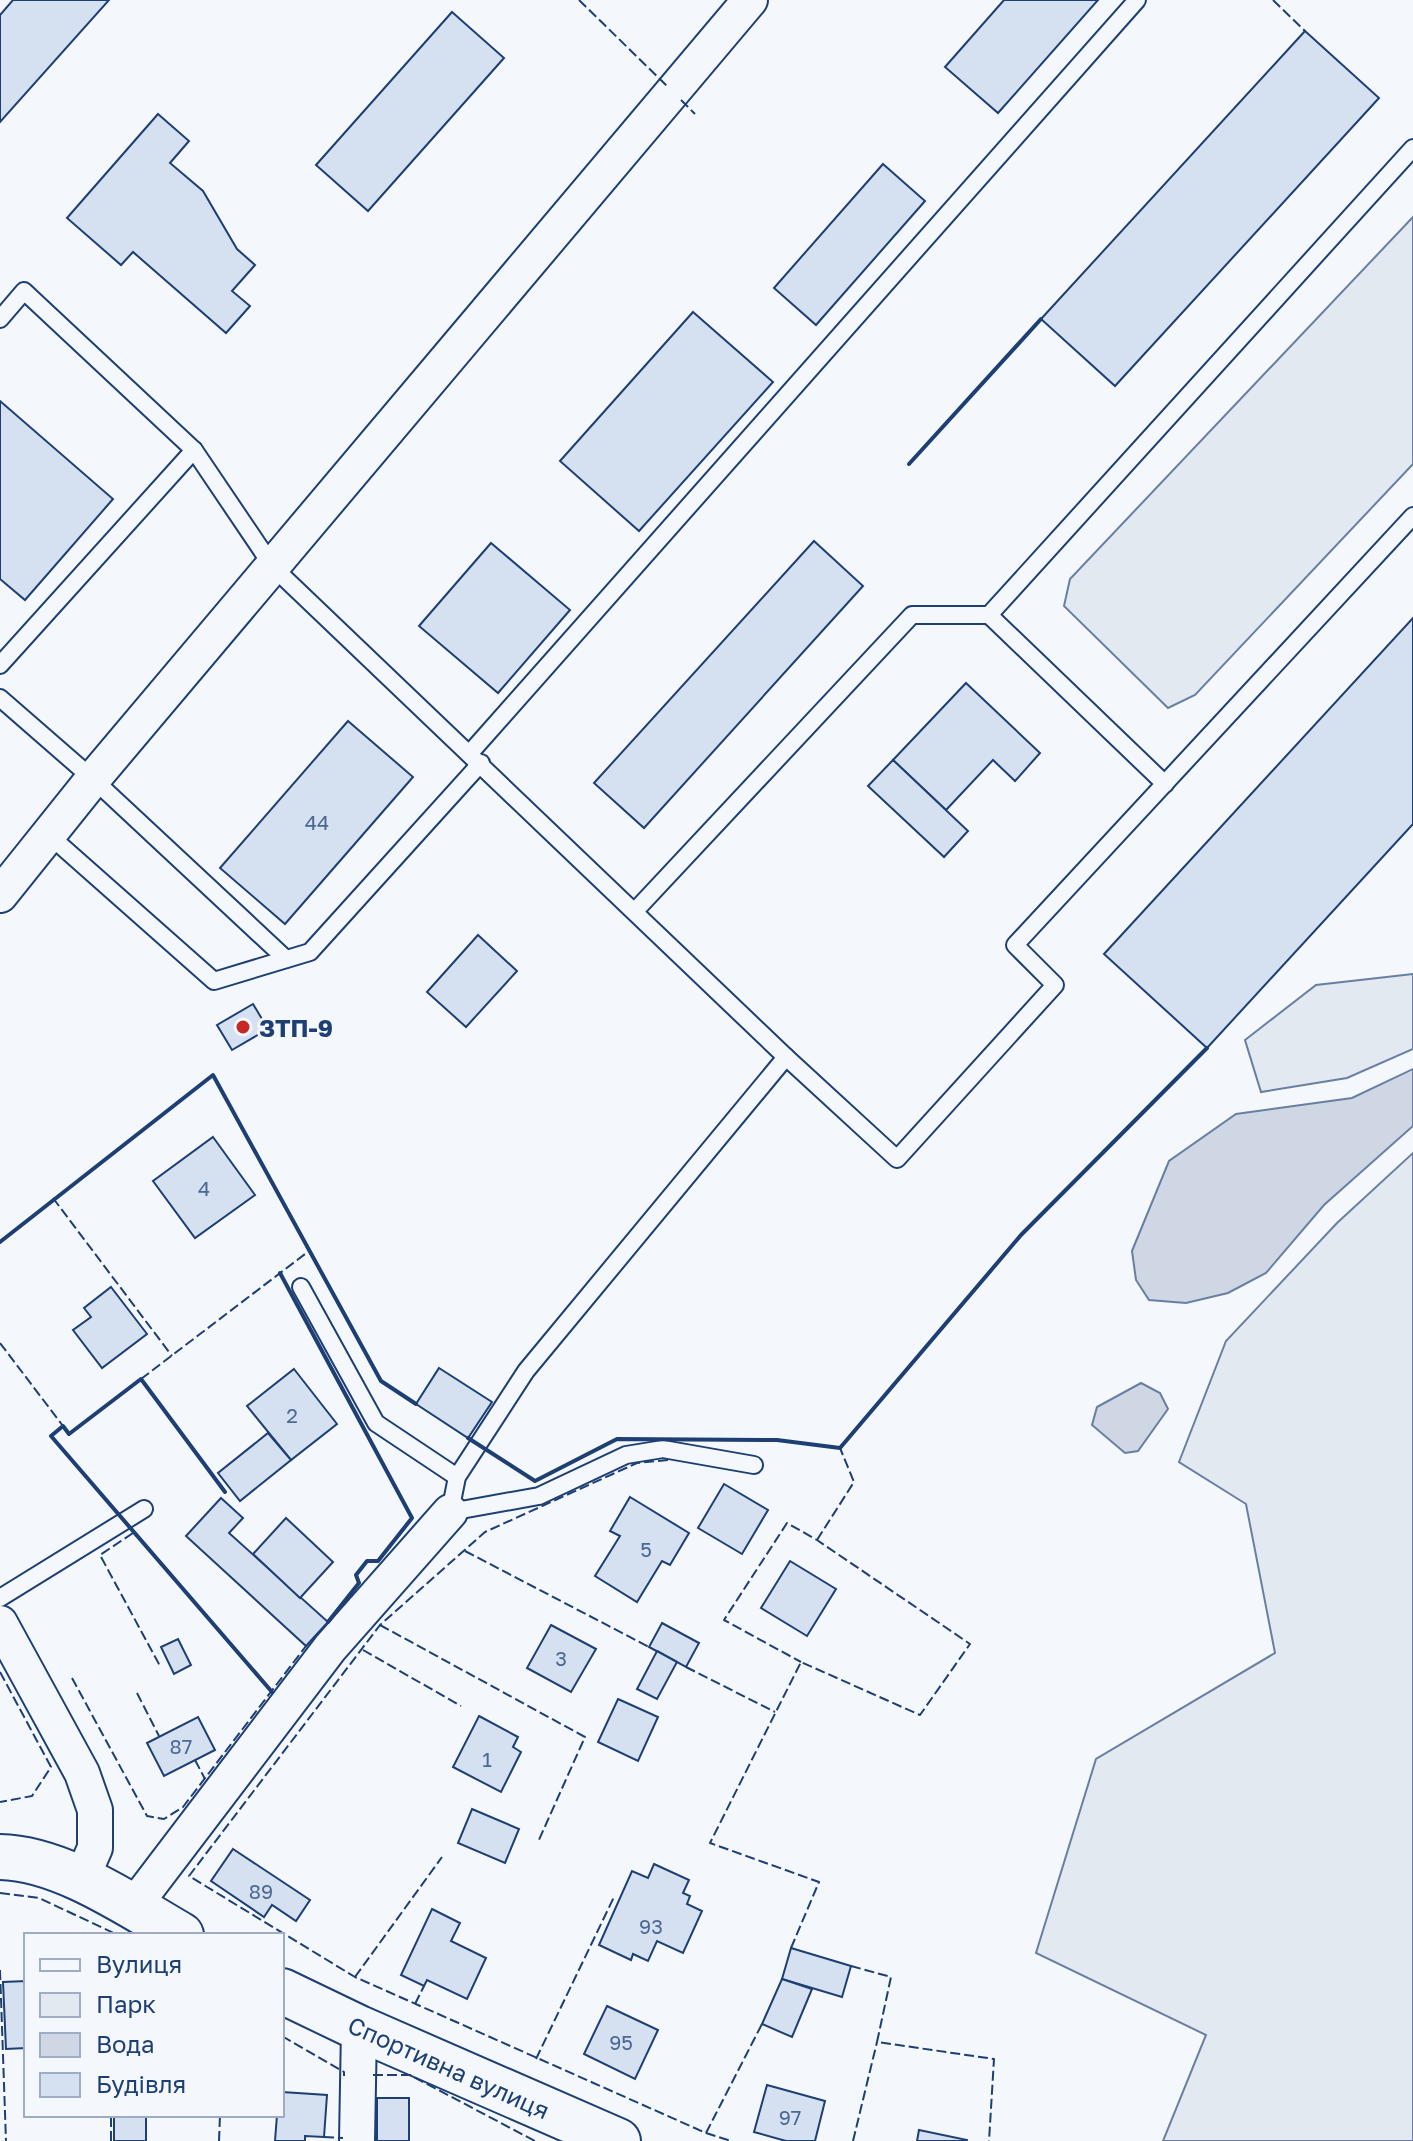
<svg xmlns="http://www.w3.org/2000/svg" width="1413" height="2141" font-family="'Golos Text',sans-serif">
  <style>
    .green { fill: #e3e9f0; stroke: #687fa3; stroke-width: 2 }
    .water { fill: #cfd7e4; stroke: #687fa3; stroke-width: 2 }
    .building { fill: #d5e0f0; stroke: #1d3f73; stroke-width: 2 }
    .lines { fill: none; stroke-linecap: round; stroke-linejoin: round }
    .lane-casing { stroke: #1d3f73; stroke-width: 20 }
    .street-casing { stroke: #1d3f73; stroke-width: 38 }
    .secondary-casing { stroke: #1d3f73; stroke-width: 48 }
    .lane { stroke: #f4f7fb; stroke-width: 16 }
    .street { stroke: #f4f7fb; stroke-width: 34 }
    .secondary { stroke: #f4f7fb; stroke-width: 44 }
    .fence { stroke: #1d3f73; stroke-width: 2; stroke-dasharray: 10 4; stroke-linecap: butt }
    .wall { stroke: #1d3f73; stroke-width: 4 }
    .poi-dot { fill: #c62828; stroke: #f4f7fb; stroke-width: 3 }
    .labels { text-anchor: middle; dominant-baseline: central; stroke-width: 6; stroke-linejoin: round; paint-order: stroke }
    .number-label { font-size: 20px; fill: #4b6792 }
    .poi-label { font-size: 24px; font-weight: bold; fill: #1d3f73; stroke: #f4f7fb; text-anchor: start }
    .street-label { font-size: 24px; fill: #1d3f73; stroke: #f4f7fb }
  </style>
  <rect width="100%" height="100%" fill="#f4f7fb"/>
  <g class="green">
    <polygon points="1413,217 1413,464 1195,695 1168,708 1064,606 1070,579"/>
    <polygon points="1413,974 1413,1049 1347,1078 1261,1092 1245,1040 1316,985"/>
    <polygon points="1413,1153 1413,2141 1163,2141 1206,2035 1036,1953 1096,1759 1275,1653 1246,1504 1179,1462 1226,1341 1337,1223"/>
  </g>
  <g class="water">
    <polygon points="1413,1069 1413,1126 1324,1205 1266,1273 1228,1293 1186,1303 1149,1300 1136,1280 1132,1251 1169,1161 1236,1114 1352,1098"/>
    <polygon points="1141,1383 1160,1393 1168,1409 1138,1451 1125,1453 1092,1425 1097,1407"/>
  </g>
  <g class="building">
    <polygon points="13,0 109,0 0,122 0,15"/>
    <polygon points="1004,0 1098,0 998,113 945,67"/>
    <polygon points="452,12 504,58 368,211 316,165"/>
    <polygon points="1305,31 1379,98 1115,386 1041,319"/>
    <polygon points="158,114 189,141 170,163 203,191 237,249 255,265 232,291 250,306 226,333 133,252 121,265 67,218"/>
    <polygon points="883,164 925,201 816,325 774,288"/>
    <polygon points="693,312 773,382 639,531 560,461"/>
    <polygon points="0,401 113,499 25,600 0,579"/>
    <polygon points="814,541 863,586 644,828 594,783"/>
    <polygon points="491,543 570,610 498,693 419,626"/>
    <polygon points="1413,618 1413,824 1207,1048 1104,954"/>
    <polygon points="966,683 1040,753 1015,781 993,760 946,810 893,760"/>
    <polygon points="348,721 413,777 285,924 220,868"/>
    <polygon points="893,760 968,831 944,857 868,786"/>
    <polygon points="478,935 517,971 466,1027 427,992"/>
    <polygon points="253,1004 268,1029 232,1050 217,1025"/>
    <polygon points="213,1137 255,1195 195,1238 153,1181"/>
    <polygon points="111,1287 147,1334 102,1368 73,1330 91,1317 84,1308"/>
    <polygon points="439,1368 492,1402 468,1438 416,1404"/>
    <polygon points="294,1369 337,1424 291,1460 247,1406"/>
    <polygon points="268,1433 291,1460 240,1501 218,1473"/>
    <polygon points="724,1484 768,1510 742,1554 698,1528"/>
    <polygon points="630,1497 689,1533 670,1565 662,1561 637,1602 595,1576 620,1536 610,1531"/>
    <polygon points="221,1498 243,1518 229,1533 328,1622 306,1646 186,1536"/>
    <polygon points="286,1518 333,1562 300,1598 253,1554"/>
    <polygon points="790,1561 836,1589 807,1636 761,1608"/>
    <polygon points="662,1623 699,1643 686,1667 649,1647"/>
    <polygon points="551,1625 596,1649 571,1692 527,1668"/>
    <polygon points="178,1639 191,1665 174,1674 161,1647"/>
    <polygon points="657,1651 677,1662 657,1699 637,1689"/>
    <polygon points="618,1699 658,1717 638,1761 598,1742"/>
    <polygon points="479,1716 518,1737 513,1747 521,1752 501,1792 453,1767"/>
    <polygon points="198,1717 215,1750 164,1776 147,1743"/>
    <polygon points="472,1809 519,1829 505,1863 458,1843"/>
    <polygon points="233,1849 310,1900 296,1921 272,1905 264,1917 211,1881"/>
    <polygon points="654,1864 689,1880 683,1893 690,1896 687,1904 702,1911 683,1953 657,1941 648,1961 633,1954 631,1960 599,1945 632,1871 648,1878"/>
    <polygon points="432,1909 460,1923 451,1941 486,1958 467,1999 427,1980 424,1986 401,1975"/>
    <polygon points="791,1948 851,1966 842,1997 782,1979"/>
    <polygon points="782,1979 812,1989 792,2037 762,2024"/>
    <polygon points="26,1981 26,2048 6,2049 3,1982"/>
    <polygon points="607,2006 658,2030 635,2079 584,2054"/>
    <polygon points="767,2085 825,2101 815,2141 786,2141 754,2132"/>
    <polygon points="282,2092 327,2095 324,2137 305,2136 305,2141 275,2141 277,2115 282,2115"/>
    <rect x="377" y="2098" width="32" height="43"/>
    <rect x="114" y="2115" width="32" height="26"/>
    <polygon points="919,2130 967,2140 967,2141 917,2141"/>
  </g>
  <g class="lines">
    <defs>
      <g id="lane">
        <polyline points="0,319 24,291 194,450"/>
        <polyline points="0,665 194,450 273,567 786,1057 897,1159 1055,985 1015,945 1413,516"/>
        <polyline points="0,698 93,779 286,959"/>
        <polyline points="470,753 1137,0"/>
        <polyline points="1165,784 989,615 1413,148"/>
        <polyline points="49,835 214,981 310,952 481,763"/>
        <polyline points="635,911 912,615 989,615"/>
        <polyline points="301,1287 376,1423 457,1477"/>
        <polyline points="754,1465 663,1449 626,1455 539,1496 450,1512 457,1477 526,1371 786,1057"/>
        <polyline points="0,1598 144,1509"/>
      </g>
      <g id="street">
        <polyline points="0,895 93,779 750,0"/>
        <polyline points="0,1623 82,1773 95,1810 95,1848 81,1880"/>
        <polyline points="133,1907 330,1648 450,1512"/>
        <polyline points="357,2141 359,2028"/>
      </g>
      <g id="secondary">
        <path d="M0,1857c61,1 129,48 181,78"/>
        <polyline points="282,1991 359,2028 618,2141"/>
      </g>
    </defs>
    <use href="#lane" class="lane-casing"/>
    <use href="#street" class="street-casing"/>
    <use href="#secondary" class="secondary-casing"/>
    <use href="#lane" class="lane"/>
    <use href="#street" class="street"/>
    <use href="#secondary" class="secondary"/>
    <g class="fence">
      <polyline points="579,0 667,86"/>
      <polyline points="1273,0 1305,31"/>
      <polyline points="681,100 695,114"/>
      <polyline points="53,1198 172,1356"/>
      <polyline points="0,1343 63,1426"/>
      <polyline points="141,1379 309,1251"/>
      <polyline points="668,1460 637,1463 485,1532 380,1625 189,1876 355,1977 706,2133 731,2141"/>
      <polyline points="133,1533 100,1555 160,1666"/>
      <polyline points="817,1540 854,1482 840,1448"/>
      <polyline points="465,1551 649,1647"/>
      <polyline points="380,1625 585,1737 538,1842"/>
      <polyline points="363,1650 461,1706"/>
      <polyline points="686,1667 775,1712"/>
      <polyline points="0,1672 51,1767 32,1796 0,1802"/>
      <polyline points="72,1678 147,1816 164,1819 183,1807 306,1646"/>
      <polyline points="137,1693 159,1736"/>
      <polyline points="195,1760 205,1779"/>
      <polyline points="0,1893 39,1898 118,1935"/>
      <polyline points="791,1948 819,1882 710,1843 801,1662 920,1715 970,1644 817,1540 787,1523 724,1620 801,1662"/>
      <polyline points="851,1966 891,1977 877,2042 994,2059 989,2141"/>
      <polyline points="0,1970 6,2141"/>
      <polyline points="355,1977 442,1857"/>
      <polyline points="415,2004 424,1986"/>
      <polyline points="282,2036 344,2072 344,2076"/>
      <polyline points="536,2059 614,1897"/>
      <polyline points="373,2075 410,2075 535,2141"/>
      <polyline points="706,2133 762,2024"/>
      <polyline points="324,2137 343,2138"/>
      <polyline points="111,2141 111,2115"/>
      <polyline points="219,2141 220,2115"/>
      <polyline points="853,2141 877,2042"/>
    </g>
    <g class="wall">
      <polyline points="909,464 1041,319"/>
      <polyline points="0,1242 213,1075 381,1381 416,1404"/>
      <polyline points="280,1273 412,1518 378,1561 367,1561 356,1575 359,1583 328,1622"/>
      <polyline points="468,1438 535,1481 617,1439 777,1440 840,1448 1021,1235 1207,1048"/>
      <polyline points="225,1492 141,1379 69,1434 63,1426 51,1436 272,1692"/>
    </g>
  </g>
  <circle class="poi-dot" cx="243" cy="1027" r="8"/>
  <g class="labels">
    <g class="number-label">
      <text x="317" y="822">44</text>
      <text x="204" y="1188">4</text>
      <text x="292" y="1415">2</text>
      <text x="646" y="1549">5</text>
      <text x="561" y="1658">3</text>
      <text x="181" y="1746">87</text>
      <text x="487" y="1759">1</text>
      <text x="261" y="1891">89</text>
      <text x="651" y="1926">93</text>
      <text x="621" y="2042">95</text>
      <text x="790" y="2117">97</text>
    </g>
    <g class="poi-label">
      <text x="259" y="1027">ЗТП-9</text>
    </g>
    <g class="street-label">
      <text transform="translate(449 2067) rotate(24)">Спортивна вулиця</text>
    </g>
  </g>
  <rect x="24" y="1933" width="260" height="184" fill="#f4f7fb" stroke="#9eadc5" stroke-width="2"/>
  <rect x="40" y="1959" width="40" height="12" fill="#f4f7fb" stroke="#9eadc5" stroke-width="2"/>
  <text x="96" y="1973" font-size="24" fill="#1d3f73">Вулиця</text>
  <rect x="40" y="1993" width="40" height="24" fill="#e3e9f0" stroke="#9eadc5" stroke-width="2"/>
  <text x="96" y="2013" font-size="24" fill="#1d3f73">Парк</text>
  <rect x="40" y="2033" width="40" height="24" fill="#cfd7e4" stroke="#9eadc5" stroke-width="2"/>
  <text x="96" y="2053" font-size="24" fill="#1d3f73">Вода</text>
  <rect x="40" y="2073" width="40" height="24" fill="#d5e0f0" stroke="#9eadc5" stroke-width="2"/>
  <text x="96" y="2093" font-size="24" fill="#1d3f73">Будівля</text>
</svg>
